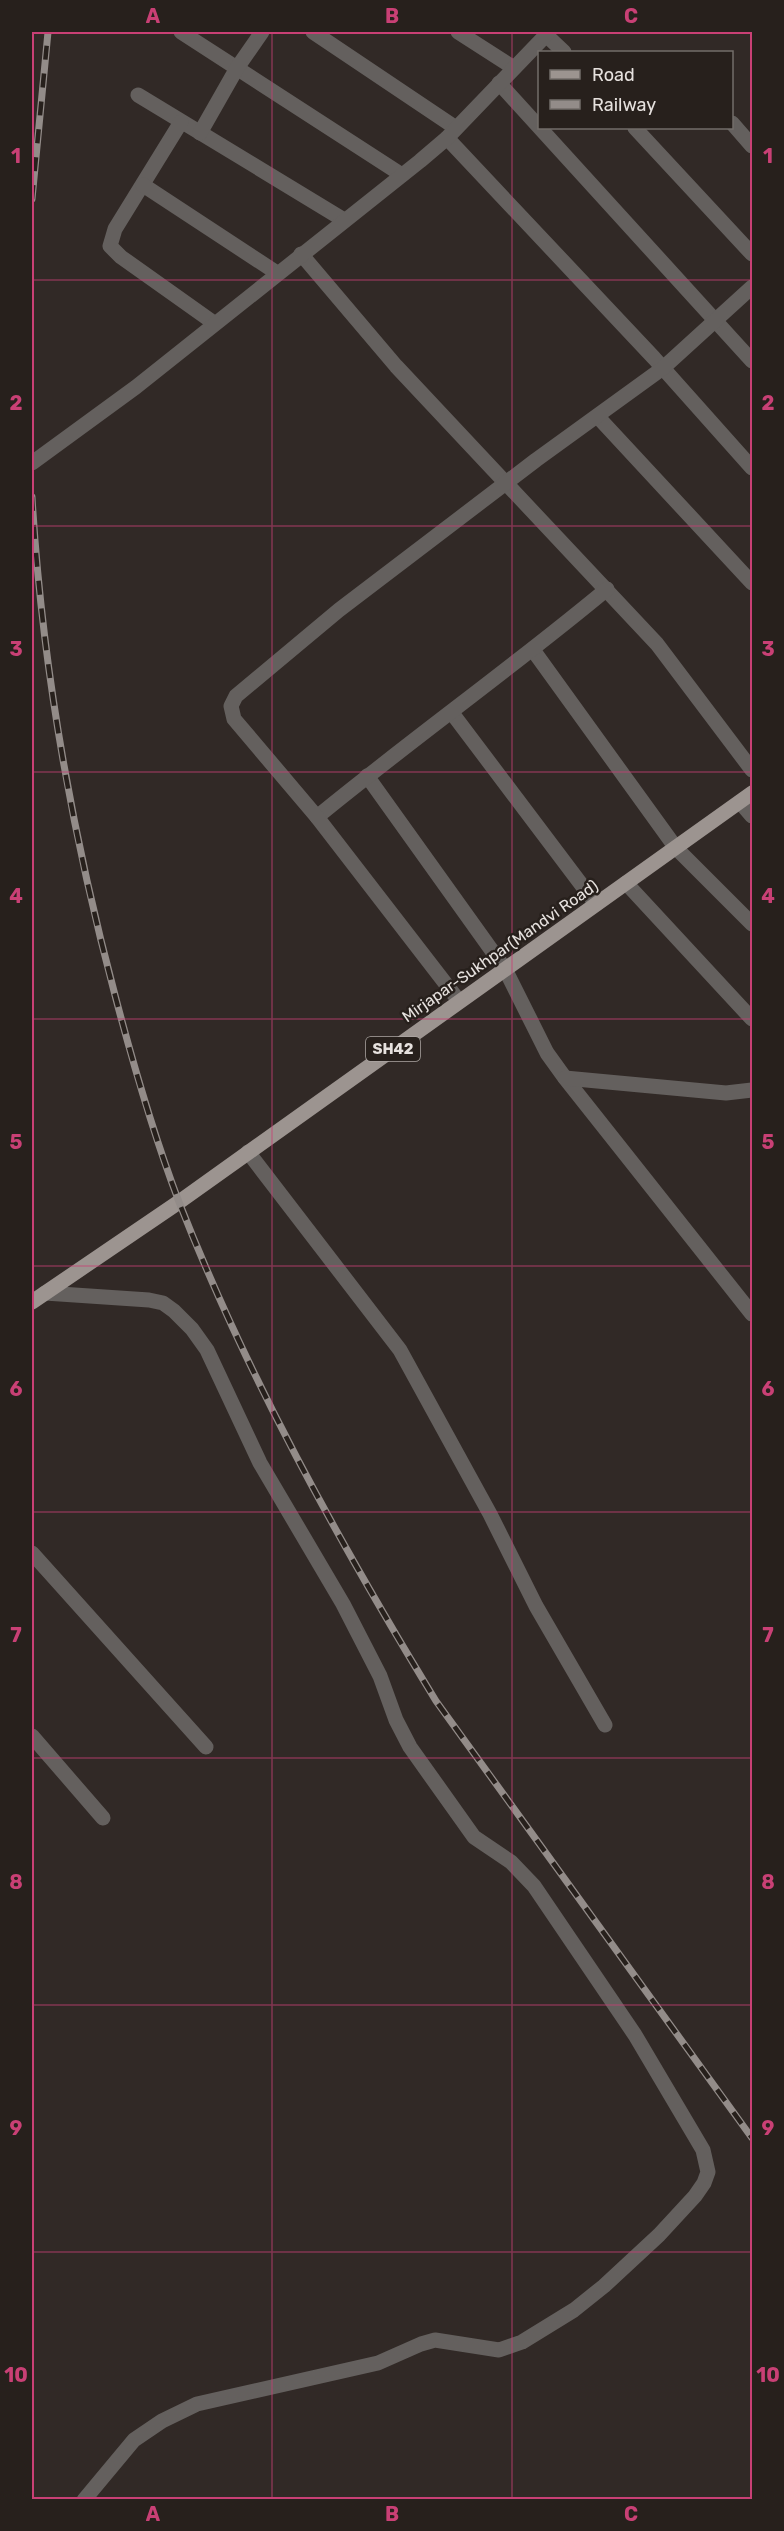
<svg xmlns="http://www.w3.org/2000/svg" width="784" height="2531" font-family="Rubik,sans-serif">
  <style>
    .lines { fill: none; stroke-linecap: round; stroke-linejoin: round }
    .minor { stroke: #64605e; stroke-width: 15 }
    .major { stroke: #9c9490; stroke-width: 15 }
    .rail-casing { stroke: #938c89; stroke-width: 7 }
    .rail { stroke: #27201c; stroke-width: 4.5; stroke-dasharray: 14; stroke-linecap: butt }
    .grid { fill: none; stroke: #c94075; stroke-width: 1.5; stroke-opacity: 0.55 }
    .labels { text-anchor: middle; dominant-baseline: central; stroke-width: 5; stroke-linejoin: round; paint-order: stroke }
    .shield { fill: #27201c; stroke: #ada7a4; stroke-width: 1.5 }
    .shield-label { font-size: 15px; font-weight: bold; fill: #e6e1de }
    .street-label { font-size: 16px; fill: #e6e1de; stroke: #27201c }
    .neatline { fill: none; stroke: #c94075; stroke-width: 2 }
    .grid-label { font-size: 20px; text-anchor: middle; font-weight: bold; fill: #c94075 }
  </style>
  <rect width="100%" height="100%" fill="#312926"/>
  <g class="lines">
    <g class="minor">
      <polyline points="181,32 402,175"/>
      <polyline points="313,32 456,128"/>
      <polyline points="458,32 514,68"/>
      <polyline points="546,35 564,52"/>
      <polyline points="499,83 752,361"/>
      <polyline points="138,95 344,220"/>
      <polyline points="181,122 115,229 110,246 121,257 214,323"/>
      <polyline points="732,123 752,146"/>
      <polyline points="635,128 752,254"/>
      <polyline points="200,133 237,68 262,32"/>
      <polyline points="447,138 654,358 752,468"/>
      <polyline points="143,185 277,273"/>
      <polyline points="301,254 396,366 657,644 752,770"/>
      <polyline points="598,417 752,583"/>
      <polyline points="32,463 136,387 420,161 447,138 549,32"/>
      <polyline points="533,650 676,848 752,924"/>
      <polyline points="452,713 596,904"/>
      <polyline points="367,776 505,969 547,1053 565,1078 752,1314"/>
      <polyline points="740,802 752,816"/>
      <path d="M317,817c95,-78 195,-149 290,-228"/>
      <polyline points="626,883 752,1019"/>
      <polyline points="459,1001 317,817 234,719 231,706 236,696 339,610 536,460 663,368 752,287"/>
      <polyline points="565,1078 726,1093 752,1090"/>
      <polyline points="248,1152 400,1350 490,1514 536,1606 605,1725"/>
      <polyline points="45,1293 149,1300 163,1303 174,1311 192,1329 207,1350 260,1463 343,1604 380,1676 396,1720 410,1747 474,1837 511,1862 534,1886 635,2035 703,2150 708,2172 704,2183 695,2196 659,2235 604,2286 574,2310 522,2342 499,2350 435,2340 421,2344 378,2363 197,2404 162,2421 134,2440 84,2500"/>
      <polyline points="32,1553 206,1747"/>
      <polyline points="32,1736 103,1818"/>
    </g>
    <polyline class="major" points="32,1302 179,1202 752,793"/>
    <defs>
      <g id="rail">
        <polyline points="32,199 48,32"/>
        <path d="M32,497c10,170 40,337 84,502 18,68 38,137 63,203 68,174 160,340 257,499l316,437"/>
      </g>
    </defs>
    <use href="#rail" class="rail-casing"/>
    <use href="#rail" class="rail"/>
  </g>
  <path class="grid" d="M272,32v2468M512,32v2468M32,280h720M32,526h720M32,772h720M32,1019h720M32,1266h720M32,1512h720M32,1758h720M32,2005h720M32,2252h720"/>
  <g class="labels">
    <rect class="shield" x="366" y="1037" width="54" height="24" rx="4.5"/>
    <g class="shield-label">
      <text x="393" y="1049">SH42</text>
    </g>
    <g class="street-label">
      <text transform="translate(500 951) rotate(-35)">Mirjapar-Sukhpar(Mandvi Road)</text>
    </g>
  </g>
  <rect width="784" height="2531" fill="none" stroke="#27201c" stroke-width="66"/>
  <rect x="538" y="51" width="195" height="78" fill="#27201c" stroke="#736d6a" stroke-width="1.5"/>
  <rect x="550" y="70" width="30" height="9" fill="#9c9490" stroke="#736d6a" stroke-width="1.5"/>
  <text x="592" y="81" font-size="18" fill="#e6e1de">Road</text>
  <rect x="550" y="100" width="30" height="9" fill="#938c89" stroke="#736d6a" stroke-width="1.5"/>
  <text x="592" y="111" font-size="18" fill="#e6e1de">Railway</text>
  <rect x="33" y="33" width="718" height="2465" class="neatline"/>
  <g class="grid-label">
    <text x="153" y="23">A</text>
    <text x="392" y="23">B</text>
    <text x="631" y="23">C</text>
    <text x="16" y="163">1</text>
    <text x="768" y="163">1</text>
    <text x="16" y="410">2</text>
    <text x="768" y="410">2</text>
    <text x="16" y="656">3</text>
    <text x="768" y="656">3</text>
    <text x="16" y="903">4</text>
    <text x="768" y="903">4</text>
    <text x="16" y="1149">5</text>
    <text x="768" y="1149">5</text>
    <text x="16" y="1396">6</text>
    <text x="768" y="1396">6</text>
    <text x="16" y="1642">7</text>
    <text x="768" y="1642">7</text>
    <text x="16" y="1889">8</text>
    <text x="768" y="1889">8</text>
    <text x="16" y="2135">9</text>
    <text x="768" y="2135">9</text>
    <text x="16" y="2382">10</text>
    <text x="768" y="2382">10</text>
    <text x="153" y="2521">A</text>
    <text x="392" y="2521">B</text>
    <text x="631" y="2521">C</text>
  </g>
</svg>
